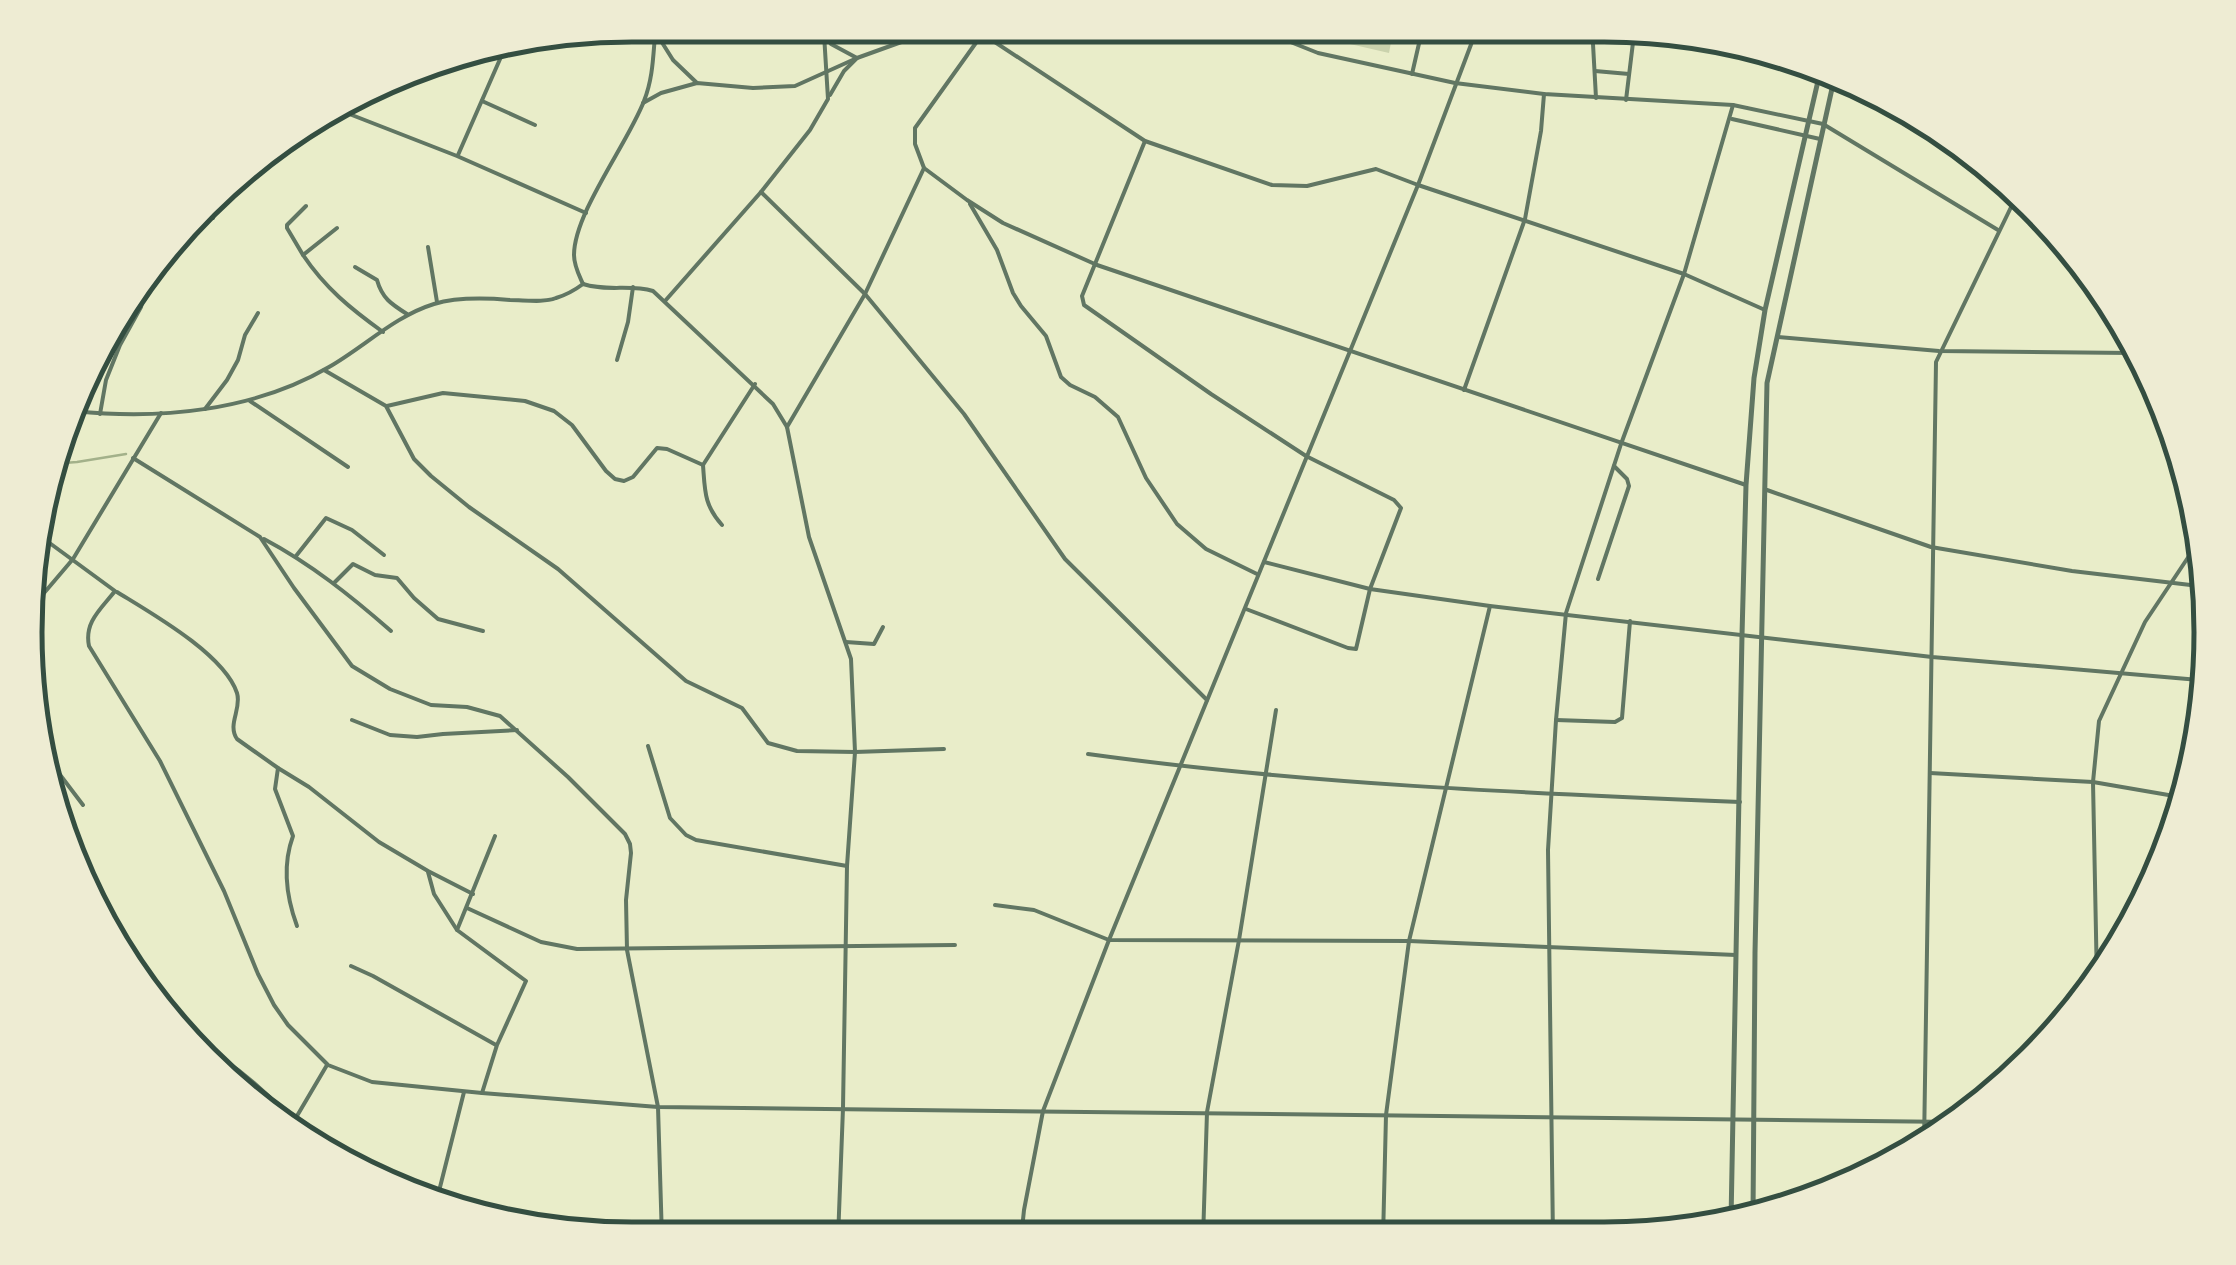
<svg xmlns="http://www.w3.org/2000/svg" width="2236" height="1265" font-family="Inter,sans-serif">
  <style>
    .green { fill: #cad2ad }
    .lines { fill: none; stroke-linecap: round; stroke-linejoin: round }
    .stream { stroke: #a3b18a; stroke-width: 2.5 }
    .minor { stroke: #617663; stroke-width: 4 }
    .tertiary { stroke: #617663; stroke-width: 5 }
    .rim { fill: none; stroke: #344e41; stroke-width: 5 }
  </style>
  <rect width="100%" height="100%" fill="#e9edc9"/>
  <polygon class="green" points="1327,26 1394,26 1389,53 1324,38"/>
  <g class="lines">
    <polyline class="stream" points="51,464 77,462 126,454"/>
    <g class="minor">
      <polyline points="651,25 673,60 697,83"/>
      <polyline points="969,25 1145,141 1272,185 1307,186 1376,169 1418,185 1684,274 1765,310"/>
      <polyline points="1260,26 1293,43 1318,53 1455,83 1544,94 1733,105 1823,124 1998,230"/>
      <polyline points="1592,26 1596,98"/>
      <polyline points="825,36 831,44 857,58 844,71 830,95"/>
      <polyline points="1595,71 1629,74"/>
      <polyline points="1412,74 1423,26"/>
      <polyline points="1626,100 1635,26"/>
      <polyline points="482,101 535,125"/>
      <polyline points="643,103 661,93 697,83 753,88 795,86 857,58 918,36 960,25"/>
      <polyline points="339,110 457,156 586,213"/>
      <polyline points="1732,119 1820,139"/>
      <polyline points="1145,141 1082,296 1084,305 1211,394 1306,456 1394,500 1401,508 1370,589 1356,649 1348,648 1246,609"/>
      <polyline points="458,155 504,50"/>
      <polyline points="924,168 915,144 915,128 983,33"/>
      <polyline points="761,192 865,294 964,414 1065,559 1207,700"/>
      <polyline points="970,204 997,250 1013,293 1021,306 1046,336 1061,377 1070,385 1095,397 1118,417 1146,478 1177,524 1206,549 1257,574"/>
      <polyline points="205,212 213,218"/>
      <path d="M337,228l-34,27c22,33 48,54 80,77"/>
      <polyline points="428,247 437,302"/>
      <polyline points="303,255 287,228 287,225 306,206"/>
      <path d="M355,267l22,13c5,18 14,24 30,34"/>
      <path d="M583,284c24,8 47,0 70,7l120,113 14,23 22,110 42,122 4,93 -8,114 -4,242 -5,131"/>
      <path d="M583,284c-4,-9 -9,-18 -9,-29 0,-42 54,-112 70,-154 10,-25 9,-50 12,-76"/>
      <polyline points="665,301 761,192 810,130 828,99 824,34 827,25"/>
      <polyline points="1778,337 1939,351 2132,353"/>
      <polyline points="617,360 628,322 633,287"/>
      <polyline points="324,370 386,406 414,459 431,476 469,507 558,569 686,681 742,708 768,743 797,751 855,752 944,749"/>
      <polyline points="1464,390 1525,219 1541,131 1544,94"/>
      <polyline points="250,401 348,467"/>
      <polyline points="387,406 443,393 525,401 554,411 572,425 606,471 615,479 624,481 633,477 657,448 667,449 703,465 755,384"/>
      <polyline points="205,409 227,380 238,360 245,335 258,313"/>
      <path d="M75,411c85,9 179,0 254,-44 35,-20 66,-51 105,-63 23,-7 52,-6 76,-4 15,0 33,3 46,-2 10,-3 19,-8 27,-14"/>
      <polyline points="100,414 106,380 120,345 141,307 148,273"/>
      <polyline points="787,427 865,294 924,168 967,200 1003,223 1097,265 1746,485"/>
      <polyline points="133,458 260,537 294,588 352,666 390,689 431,705 467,707 500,716 568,777 625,834 630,844 631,853 626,900 627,950 658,1107 662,1239"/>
      <path d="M703,465c2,26 1,40 19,60"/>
      <polyline points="1767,490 1931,547 2072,571 2199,586"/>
      <path d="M40,536l75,55c-14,18 -31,31 -26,55l71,115 64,130 34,83 16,31 14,20 40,40 44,17 110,11 176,14 1298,15"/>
      <path d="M264,539c47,25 87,57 127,92"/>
      <polyline points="296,556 326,518 352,530 384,555"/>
      <polyline points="1264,562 1370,589 1490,606 1932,657 2199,680"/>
      <polyline points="1598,579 1629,486 1627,479 1614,466"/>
      <polyline points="334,583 353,564 375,575 397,578 414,598 438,619 483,631"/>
      <path d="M117,592c34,21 107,62 120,101 5,16 -10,31 0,46l41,29 31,19 70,55 49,29 45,23"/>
      <polyline points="33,606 73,559 161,413"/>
      <polyline points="846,642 874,644 883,627"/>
      <polyline points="352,720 390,735 417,737 443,734 517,730"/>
      <polyline points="1556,720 1615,722 1622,718 1630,621"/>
      <polyline points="648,746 670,818 686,835 696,840 847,866"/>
      <polyline points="42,751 83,805"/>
      <path d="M1088,754c216,30 434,39 652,48"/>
      <path d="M278,768l-3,21 18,47c-11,30 -7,60 4,90"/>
      <polyline points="1930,773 2093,782 2180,797"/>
      <polyline points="428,872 434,894 457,930"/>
      <polyline points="995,905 1034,910 1109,940 1409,941 1736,955"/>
      <polyline points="467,908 541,942 577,949 955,945"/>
      <polyline points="2097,952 2116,953"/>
      <polyline points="351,966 373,976 496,1045"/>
      <polyline points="2097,984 2093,782 2099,721 2145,622 2199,541"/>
      <path d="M186,1036c48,27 94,64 124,109"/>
      <polyline points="482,1093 497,1045 526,981 457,930 495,836"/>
      <polyline points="294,1121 327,1065"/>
      <polyline points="1924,1146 1936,362 2014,201"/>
      <polyline points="435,1207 464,1092"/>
      <polyline points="1021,1239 1024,1210 1043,1111 1109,940 1418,185 1478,26"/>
      <polyline points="1203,1239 1207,1112 1239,940 1276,710"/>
      <polyline points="1383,1239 1386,1115 1409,941 1490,606"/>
      <polyline points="1553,1239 1548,850 1556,720 1566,613 1621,444 1684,274 1733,105"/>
    </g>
    <g class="tertiary">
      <polyline points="1753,1217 1755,953 1767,383 1835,75"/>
      <polyline points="1731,1221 1742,635 1746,485 1754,378 1765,310 1821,68"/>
    </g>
  </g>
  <path d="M0 0H2236V1265H0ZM632 42H1604A590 590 0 0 1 2194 632V632A590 590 0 0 1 1604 1222H632A590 590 0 0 1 42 632V632A590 590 0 0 1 632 42Z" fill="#eeecd3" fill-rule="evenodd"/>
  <path class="rim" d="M632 42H1604A590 590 0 0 1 2194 632V632A590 590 0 0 1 1604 1222H632A590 590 0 0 1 42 632V632A590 590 0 0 1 632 42Z"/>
</svg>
